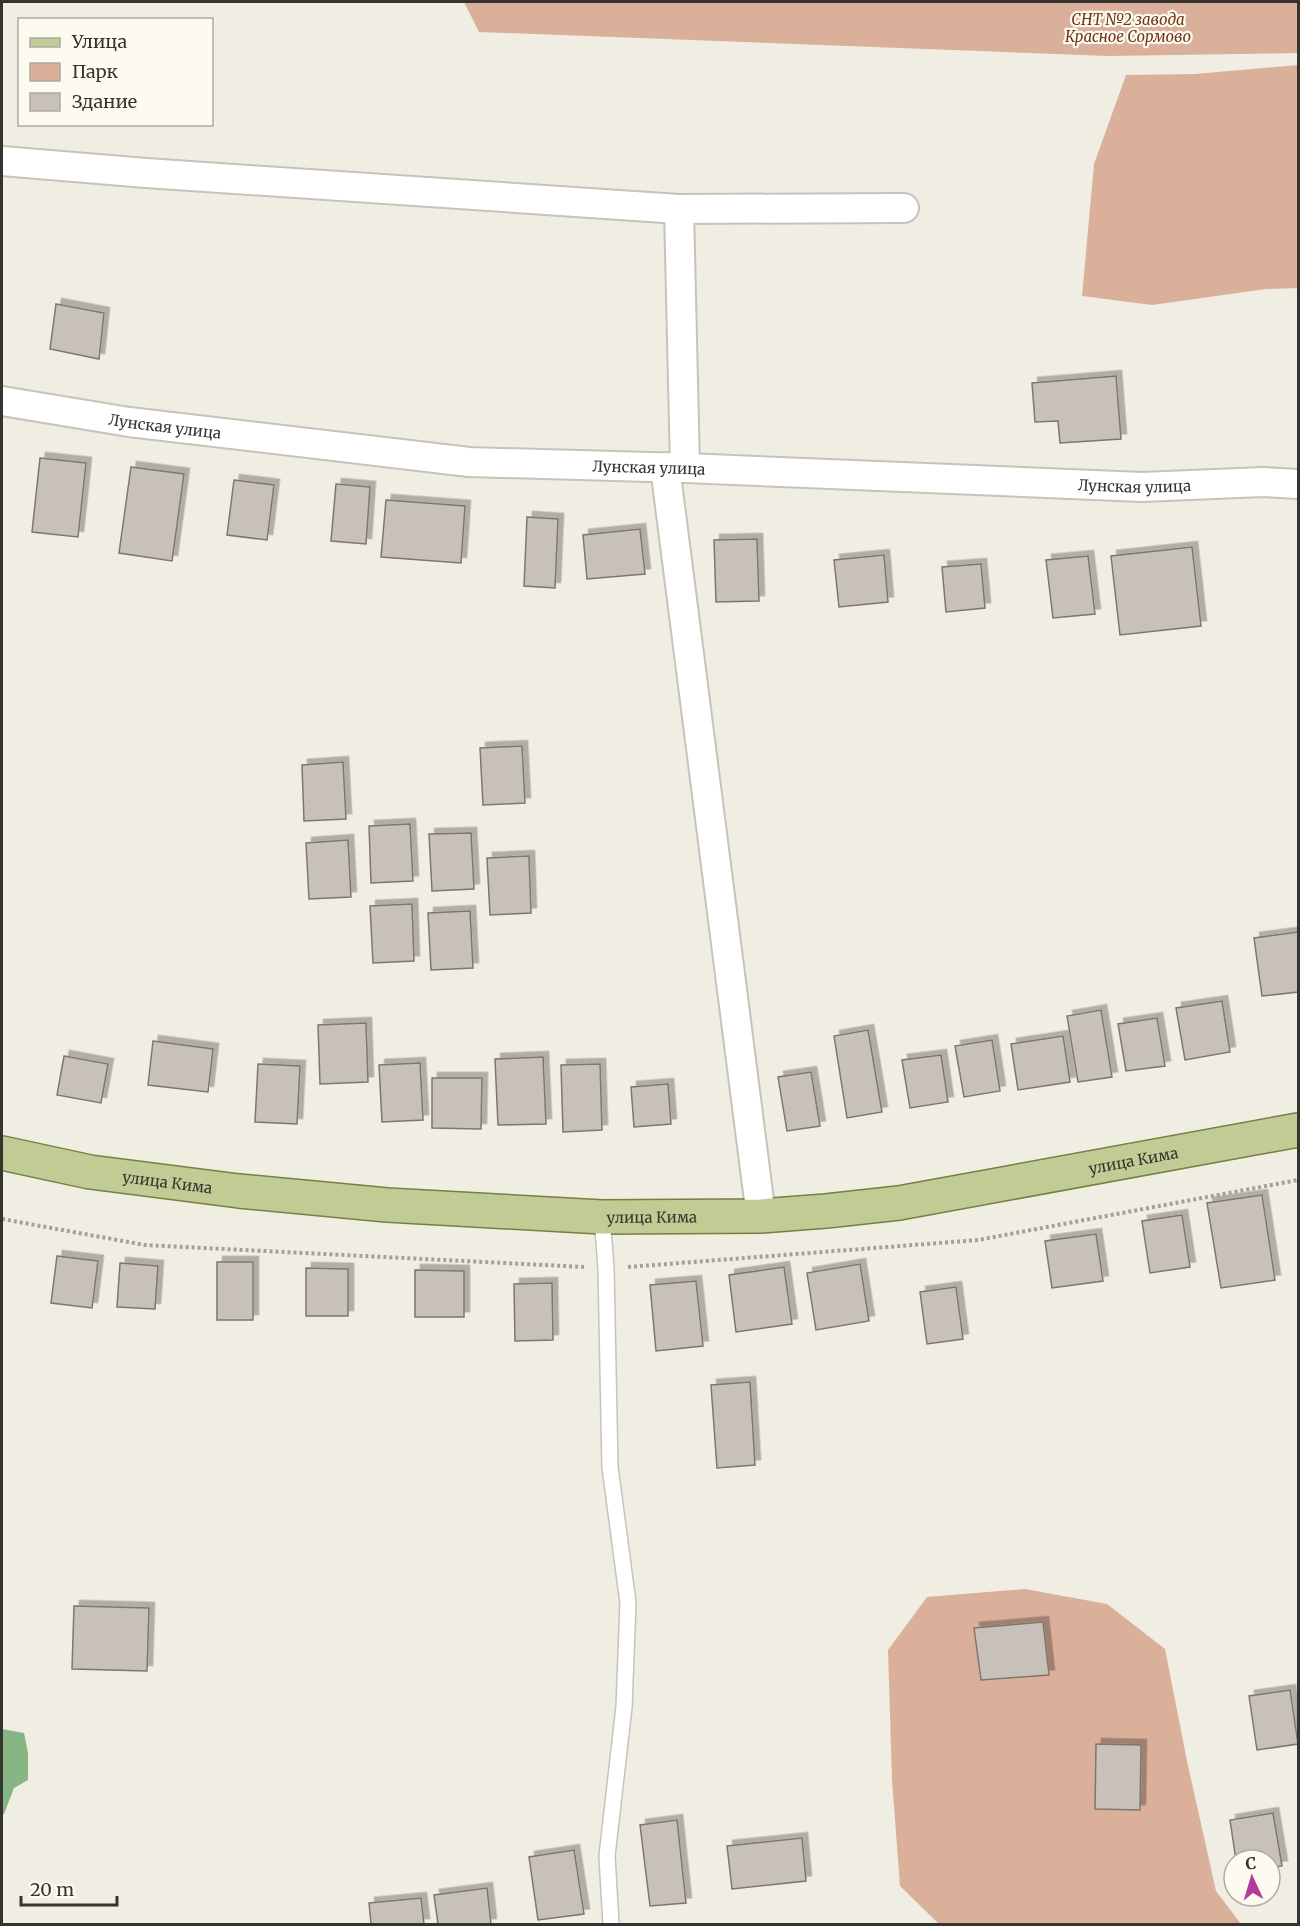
<svg xmlns="http://www.w3.org/2000/svg" width="1300" height="1926" font-family="Merriweather,serif">
  <style>
    .green { fill: #dab09a }
    .water { fill: #87b584 }
    .building { fill: #c8c1b9; stroke: #7e776f; stroke-width: 1.5; filter: url(#shadow) }
    .lines { fill: none; stroke-linecap: round; stroke-linejoin: round }
    .lane-casing { stroke: #c6c3b9; stroke-width: 18 }
    .street-casing { stroke: #c6c3b9; stroke-width: 32 }
    .primary-casing { stroke: #748142; stroke-width: 36 }
    .path { stroke: #a2a099; stroke-width: 4; stroke-dasharray: 3 3; stroke-linecap: butt }
    .lane { stroke: #fff; stroke-width: 15 }
    .street { stroke: #fff; stroke-width: 28 }
    .primary { stroke: #c0cc93; stroke-width: 33 }
    .labels { text-anchor: middle; dominant-baseline: central; stroke-width: 4.5; stroke-linejoin: round; paint-order: stroke }
    .park-label { font-size: 15px; font-style: italic; fill: #6f3614; stroke: #fdfbf0 }
    .street-label { font-size: 15px; fill: #353430; stroke: #fdfbf0 }
  </style>
  <defs>
    <filter id="shadow"><feDropShadow dx="5.5" dy="-5.5" stdDeviation="0" flood-color="#0004"/></filter>
  </defs>
  <rect width="100%" height="100%" fill="#f0ede3"/>
  <g class="green">
    <polygon points="464,2 1298,2 1298,53 1108,56 479,32"/>
    <polygon points="1298,65 1298,288 1266,289 1152,305 1082,296 1094,164 1126,75 1195,74"/>
    <polygon points="1025,1589 1107,1604 1165,1649 1187,1761 1216,1891 1241,1924 939,1924 900,1886 892,1780 888,1650 927,1597"/>
  </g>
  <polygon class="water" points="2,1729 24,1733 28,1753 28,1780 14,1788 4,1814 2,1815"/>
  <g class="building">
    <polygon points="56,304 104,313 99,359 50,349"/>
    <polygon points="1116,376 1121,439 1060,443 1058,421 1035,422 1032,383"/>
    <polygon points="40,458 86,463 78,537 32,532"/>
    <polygon points="131,467 184,474 172,561 119,553"/>
    <polygon points="234,480 274,485 267,540 227,535"/>
    <polygon points="336,484 370,487 366,544 331,541"/>
    <polygon points="386,500 465,506 461,563 381,557"/>
    <polygon points="527,517 558,519 555,588 524,586"/>
    <polygon points="640,529 645,574 587,579 583,535"/>
    <polygon points="757,539 759,601 716,602 714,540"/>
    <polygon points="1192,547 1201,626 1120,635 1111,556"/>
    <polygon points="884,555 888,602 839,607 834,560"/>
    <polygon points="1088,556 1095,614 1053,618 1046,560"/>
    <polygon points="981,564 985,608 946,612 942,567"/>
    <polygon points="522,746 525,803 483,805 480,748"/>
    <polygon points="343,762 346,819 304,821 302,765"/>
    <polygon points="410,824 413,881 371,883 369,826"/>
    <polygon points="471,833 474,889 432,891 429,834"/>
    <polygon points="348,840 351,897 309,899 306,843"/>
    <polygon points="529,856 531,913 490,915 487,858"/>
    <polygon points="412,904 414,961 373,963 370,906"/>
    <polygon points="470,911 473,968 431,970 428,913"/>
    <polygon points="1298,932 1298,992 1262,996 1254,938"/>
    <polygon points="1222,1001 1230,1052 1185,1060 1176,1008"/>
    <polygon points="1101,1010 1112,1077 1078,1082 1067,1016"/>
    <polygon points="1157,1018 1165,1066 1126,1071 1118,1024"/>
    <polygon points="366,1023 368,1082 320,1084 318,1025"/>
    <polygon points="868,1030 882,1112 847,1118 834,1036"/>
    <polygon points="1063,1036 1070,1082 1018,1090 1011,1044"/>
    <polygon points="992,1040 1000,1091 964,1097 955,1046"/>
    <polygon points="153,1041 213,1049 208,1092 148,1085"/>
    <polygon points="941,1055 948,1102 910,1108 902,1060"/>
    <polygon points="64,1056 108,1064 101,1103 57,1095"/>
    <polygon points="543,1057 546,1124 498,1125 495,1059"/>
    <polygon points="420,1063 423,1120 382,1122 379,1065"/>
    <polygon points="258,1064 300,1066 297,1124 255,1122"/>
    <polygon points="600,1064 602,1130 563,1132 561,1065"/>
    <polygon points="811,1072 820,1126 787,1131 778,1077"/>
    <polygon points="432,1078 482,1078 481,1129 432,1128"/>
    <polygon points="668,1084 671,1124 634,1127 631,1087"/>
    <polygon points="1262,1195 1275,1280 1221,1288 1207,1203"/>
    <polygon points="1182,1215 1190,1267 1150,1273 1142,1221"/>
    <polygon points="1096,1234 1103,1281 1052,1288 1045,1241"/>
    <polygon points="57,1256 98,1261 92,1308 51,1303"/>
    <rect x="217" y="1262" width="36" height="58"/>
    <polygon points="120,1263 158,1266 155,1309 117,1307"/>
    <polygon points="860,1264 869,1321 816,1330 807,1273"/>
    <polygon points="784,1267 792,1324 736,1332 729,1275"/>
    <polygon points="306,1268 348,1269 348,1316 306,1316"/>
    <polygon points="415,1270 464,1271 464,1317 415,1317"/>
    <polygon points="696,1281 703,1346 656,1351 650,1285"/>
    <polygon points="552,1283 553,1340 515,1341 514,1284"/>
    <polygon points="956,1287 963,1339 927,1344 920,1292"/>
    <polygon points="750,1382 755,1465 717,1468 711,1385"/>
    <polygon points="74,1606 149,1608 147,1671 72,1669"/>
    <polygon points="1043,1622 1049,1675 981,1680 974,1628"/>
    <polygon points="1290,1690 1298,1744 1257,1750 1249,1696"/>
    <polygon points="1096,1744 1141,1745 1140,1810 1095,1809"/>
    <polygon points="1273,1813 1282,1866 1270,1868 1270,1860 1236,1860 1230,1820"/>
    <polygon points="677,1820 686,1903 650,1906 640,1825"/>
    <polygon points="802,1838 806,1881 732,1889 727,1846"/>
    <polygon points="574,1850 584,1914 538,1920 529,1857"/>
    <polygon points="487,1888 491,1924 438,1924 434,1895"/>
    <polygon points="421,1898 424,1924 371,1924 369,1903"/>
  </g>
  <g class="lines">
    <defs>
      <polyline id="lane" points="602,1217 606,1268 610,1467 628,1603 624,1707 607,1856 611,1924"/>
      <g id="street">
        <polyline points="2,161 146,173 679,209 904,208"/>
        <polyline points="679,209 685,468"/>
        <path id="s1" d="M2,401l127,21 340,40 216,6 457,19 121,-5 35,2"/>
        <polyline points="665,467 761,1216"/>
      </g>
      <g id="primary">
        <path id="s2" d="M2,1153l88,19 149,19 148,14 215,12 159,-1 65,-5 73,-8 399,-73"/>
      </g>
    </defs>
    <use href="#lane" class="lane-casing"/>
    <use href="#street" class="street-casing"/>
    <use href="#primary" class="primary-casing"/>
    <g class="path">
      <polyline points="2,1219 145,1245 584,1267"/>
      <polyline points="628,1267 978,1240 1298,1180"/>
    </g>
    <use href="#lane" class="lane"/>
    <use href="#street" class="street"/>
    <use href="#primary" class="primary"/>
  </g>
  <g class="labels">
    <g class="park-label">
      <text x="1128" y="19">СНТ №2 завода<tspan x="1128" dy="17">Красное Сормово</tspan></text>
    </g>
    <g class="street-label">
      <text stroke="none"><textPath href="#s1" startOffset="165">Лунская улица</textPath></text>
      <text stroke="none"><textPath href="#s1" startOffset="651">Лунская улица</textPath></text>
      <text stroke="none"><textPath href="#s1" startOffset="1137">Лунская улица</textPath></text>
      <text stroke="none"><textPath href="#s2" startOffset="1140">улица Кима</textPath></text>
      <text stroke="none"><textPath href="#s2" startOffset="168">улица Кима</textPath></text>
      <text stroke="none"><textPath href="#s2" startOffset="654">улица Кима</textPath></text>
    </g>
  </g>
  <rect width="1300" height="1926" fill="none" stroke="#353430" stroke-width="6"/>
  <rect x="18" y="18" width="195" height="108" fill="#fdfbf0" stroke="#adaba3" stroke-width="1.5"/>
  <rect x="30" y="38" width="30" height="9" fill="#c0cc93" stroke="#adaba3" stroke-width="1.5"/>
  <text x="72" y="48" font-size="18" fill="#353430">Улица</text>
  <rect x="30" y="63" width="30" height="18" fill="#dab09a" stroke="#adaba3" stroke-width="1.5"/>
  <text x="72" y="78" font-size="18" fill="#353430">Парк</text>
  <rect x="30" y="93" width="30" height="18" fill="#c8c1b9" stroke="#adaba3" stroke-width="1.5"/>
  <text x="72" y="108" font-size="18" fill="#353430">Здание</text>
  <g transform="translate(1252 1878) rotate(356)"><circle r="28" fill="#fdfbf0" stroke="#adaba3" stroke-width="1.5"/>
  <path d="M0-4.5L10 22L0 15L-10 22Z" fill="#b03e99"/>
  <text y="-9" font-size="16" font-weight="bold" text-anchor="middle" fill="#353430">С</text>
  </g>
  <path d="M21 1896v9h96v-9" fill="none" stroke="#353430" stroke-width="3"/>
  <text x="30" y="1896" font-size="18" fill="#353430" stroke="#fdfbf0" stroke-width="4.5" paint-order="stroke">20 m</text>
</svg>
